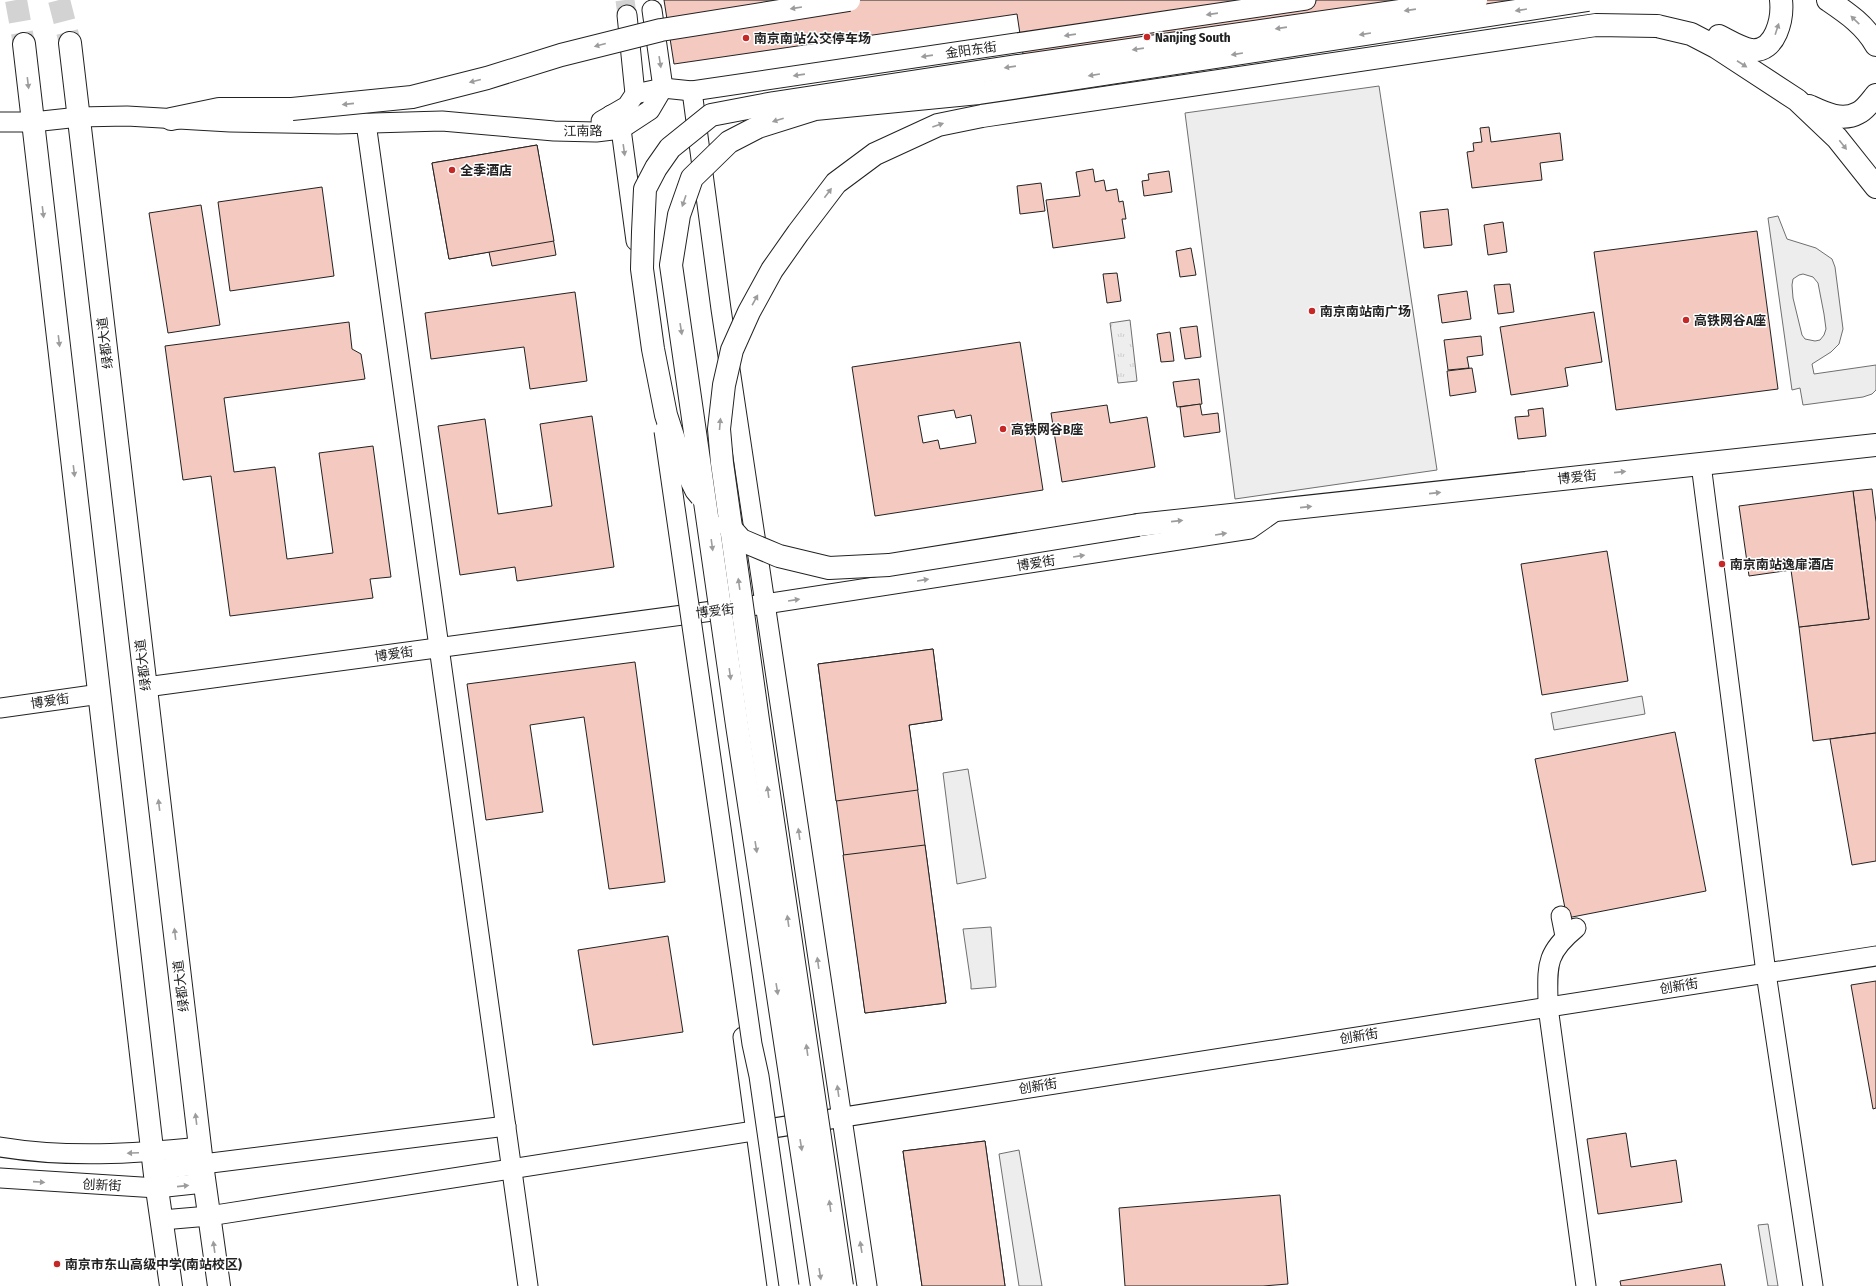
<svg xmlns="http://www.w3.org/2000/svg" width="1876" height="1286" font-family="'Fira Sans Condensed','Noto Sans SC',sans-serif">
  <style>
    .grass { fill: url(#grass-tufts); stroke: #6f6f6f }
    .parking { fill: #ededed; stroke: #6f6f6f; fill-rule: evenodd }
    .building { fill: #f3c9c0; stroke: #222; fill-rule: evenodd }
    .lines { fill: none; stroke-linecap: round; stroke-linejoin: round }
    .minor-tunnel { stroke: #d3d3d3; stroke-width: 19; stroke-dasharray: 19 10; stroke-linecap: butt }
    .major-tunnel { stroke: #d3d3d3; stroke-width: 22; stroke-dasharray: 22 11; stroke-linecap: butt }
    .minor-casing { stroke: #222; stroke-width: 21 }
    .major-casing { stroke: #222; stroke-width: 24 }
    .minor { stroke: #fff; stroke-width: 19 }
    .major { stroke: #fff; stroke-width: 22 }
    .minor-bridge-casing { stroke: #222; stroke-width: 21; stroke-linecap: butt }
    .major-bridge-casing { stroke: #222; stroke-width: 24; stroke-linecap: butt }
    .minor-bridge { stroke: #fff; stroke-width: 19 }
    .major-bridge { stroke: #fff; stroke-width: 22 }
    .oneway { fill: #9c9c9c }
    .poi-dot { fill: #c62828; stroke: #fff; stroke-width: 1.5 }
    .labels { text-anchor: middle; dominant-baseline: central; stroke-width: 3; stroke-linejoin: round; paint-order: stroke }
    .poi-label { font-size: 13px; font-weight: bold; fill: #222; stroke: #fff; text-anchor: start }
    .street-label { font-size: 13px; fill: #222; stroke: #fff }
  </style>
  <defs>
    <pattern id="grass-tufts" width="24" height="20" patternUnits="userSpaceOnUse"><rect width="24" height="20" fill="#eee"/><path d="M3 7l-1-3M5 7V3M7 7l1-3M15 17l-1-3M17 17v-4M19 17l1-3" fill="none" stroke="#ccc"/></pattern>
  </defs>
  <rect width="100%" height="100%" fill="#fff"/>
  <polygon class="grass" points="1130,320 1137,381 1118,383 1110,323"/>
  <g class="parking">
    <polygon points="1379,86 1437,470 1235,499 1185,113"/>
    <path d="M1778,216l9,23 29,9 16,11 3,8 8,62 -4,15 -8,8 -19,12 2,10 62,-9v25l-4,4 -9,3 -60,8 -3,-17 -8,2 -24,-172zM1803,274l10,3 5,6 6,31 2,15 -2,6 -4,5 -5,1 -10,-2 -3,-4 -9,-37 -1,-13 1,-6 6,-4z"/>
    <polygon points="1642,696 1645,714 1554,730 1551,713"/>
    <polygon points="968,769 986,878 957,884 943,773"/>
    <polygon points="991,927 996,987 971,989 971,984 963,929"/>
    <polygon points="1019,1150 1042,1286 1019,1286 999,1154"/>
    <polygon points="1768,1224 1778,1286 1768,1286 1758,1225"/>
  </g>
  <g class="building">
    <polygon points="664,0 1528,0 1026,74 1017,14 674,64"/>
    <polygon points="1489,127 1491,142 1560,133 1563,160 1540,163 1542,180 1472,188 1467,152 1474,151 1473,143 1482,142 1480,128"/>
    <polygon points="537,145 556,255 492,266 489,252 449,259 432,163"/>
    <polygon points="537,145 554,241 449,259 432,163"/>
    <polygon points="1093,169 1095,182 1104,180 1106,191 1117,189 1119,202 1123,201 1126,219 1122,219 1125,238 1053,248 1046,200 1080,196 1076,172"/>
    <polygon points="1169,171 1172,192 1144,196 1142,181 1149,180 1148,174"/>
    <polygon points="1041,183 1045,211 1020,214 1017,186"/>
    <polygon points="322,187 334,276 230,291 218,202"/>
    <polygon points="201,205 220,325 168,333 149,213"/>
    <polygon points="1448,209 1452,245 1424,248 1420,212"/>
    <polygon points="1503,222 1507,252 1488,255 1484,225"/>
    <polygon points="1757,231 1778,389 1616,410 1594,252"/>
    <polygon points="1191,248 1196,275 1180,277 1176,251"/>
    <polygon points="1117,273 1121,301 1107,303 1103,274"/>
    <polygon points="1510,284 1514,312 1498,314 1494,285"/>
    <polygon points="1467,291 1471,319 1442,323 1438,295"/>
    <polygon points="575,292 587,381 530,389 524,347 431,359 425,313"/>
    <polygon points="1594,312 1602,362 1565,368 1568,386 1511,395 1500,327"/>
    <polygon points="349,322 352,349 361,354 365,379 224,398 234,472 275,467 287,559 333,553 319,453 373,446 391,577 370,579 373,598 230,616 211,476 183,480 165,346"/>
    <polygon points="1197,326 1201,357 1185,359 1180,328"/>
    <polygon points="1170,332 1174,361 1161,362 1157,334"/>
    <polygon points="1481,336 1483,355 1467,357 1469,368 1448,370 1444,340"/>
    <path d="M1020,342l23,148 -168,26 -23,-149zM954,410l2,8 15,-3 5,28 -36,6 -2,-9 -15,3 -5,-27z"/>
    <polygon points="1472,368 1476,392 1450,396 1447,371"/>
    <polygon points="1199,379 1202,404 1177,407 1173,382"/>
    <polygon points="1200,404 1202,415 1218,413 1220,432 1184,437 1180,407"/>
    <polygon points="1107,405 1110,423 1147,417 1155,467 1062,482 1051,413"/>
    <polygon points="1543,408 1546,436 1518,439 1515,417 1529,416 1528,410"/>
    <polygon points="592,416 614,567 517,581 515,567 460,575 438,426 485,419 498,514 552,506 540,424"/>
    <polygon points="1872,489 1876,522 1876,733 1813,741 1799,627 1869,619 1853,491"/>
    <polygon points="1853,491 1869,619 1799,627 1791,570 1749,576 1739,506"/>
    <polygon points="1607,551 1628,681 1542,695 1521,564"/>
    <polygon points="933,649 942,720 909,725 946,1003 865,1013 818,664"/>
    <polygon points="933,649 942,720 909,725 918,790 836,801 818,664"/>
    <polygon points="635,662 665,882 609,889 584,717 530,725 543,812 486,820 467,684"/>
    <polygon points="1675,732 1706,891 1567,918 1535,759"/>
    <polygon points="1876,733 1876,861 1852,865 1830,739"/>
    <polygon points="925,845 946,1003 865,1013 843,855"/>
    <polygon points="668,936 683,1032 593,1045 578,950"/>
    <polygon points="1876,981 1876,1108 1873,1109 1851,985"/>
    <polygon points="1626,1133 1631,1167 1676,1160 1682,1202 1598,1214 1587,1139"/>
    <polygon points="985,1141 1005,1286 922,1286 903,1151"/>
    <polygon points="985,1141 1005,1286 922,1286 903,1151"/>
    <polygon points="1280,1195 1288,1284 1263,1286 1125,1286 1119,1208"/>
    <polygon points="1721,1264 1725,1286 1621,1286 1620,1281"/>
  </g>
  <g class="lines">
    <polyline class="minor-tunnel" points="625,0 627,15"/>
    <g class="major-tunnel">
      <polyline points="16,0 24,44"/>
      <polyline points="59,0 70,43"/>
    </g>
    <defs>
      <g id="minor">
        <polyline points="692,91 721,309 867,1286"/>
        <polyline points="635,94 663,88 692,91 1306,0"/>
        <polyline points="611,115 621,129 636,241"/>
        <polyline points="601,121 627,106 635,94 627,15"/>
        <polyline points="0,122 33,122 79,117 127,116 230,122 338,124 442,121 554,131 596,132 621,129 650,110 663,88 652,10"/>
        <polyline points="366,123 528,1286"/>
        <polyline points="1701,464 1766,973 1813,1286"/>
        <polyline points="146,687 765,604 1250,529 1277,510"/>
        <polyline points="0,708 100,694"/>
        <polyline points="1561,916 1565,936"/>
        <path d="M1576,928c-33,27 -28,40 -28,79l38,279"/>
        <polyline points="743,1037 777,1286"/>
        <path d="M0,1147c67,11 133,7 200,0"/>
        <polyline points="155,1170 506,1126"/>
        <polyline points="0,1178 157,1188 204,1183"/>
        <polyline points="162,1220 209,1216 1876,956"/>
      </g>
      <g id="major">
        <path d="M1828,0c19,13 37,25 48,45"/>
        <polyline points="1657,26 1691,34 1716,47 1797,100 1837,138 1876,187"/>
        <path d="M1719,36c10,5 21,12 32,14 25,3 32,-32 30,-50"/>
        <polyline points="70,43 202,1164 219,1286"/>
        <polyline points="24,44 155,1175 171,1286"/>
        <path d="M1809,106c15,7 33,16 49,7 7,-3 13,-12 18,-18"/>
        <polyline points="171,119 219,109 292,109"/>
        <polyline points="1138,525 1876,445"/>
      </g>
    </defs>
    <use href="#minor" class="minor-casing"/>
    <use href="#major" class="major-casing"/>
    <use href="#minor" class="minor"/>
    <use href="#major" class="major"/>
    <defs>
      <polyline id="minor-bridge" points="664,431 752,1044 759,1076 789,1286"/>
      <g id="major-bridge">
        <polyline points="292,109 412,97 487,78 561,55 661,30 849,0"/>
        <polyline points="701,496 696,490 679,455 666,415 653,349 642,269 643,232 645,189 656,168 670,148 711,115 774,103 990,70 1476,0"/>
        <polyline points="727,524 741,540 779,556 829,568 889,565 1138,525"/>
        <polyline points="822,1286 737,725 671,265 679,215 692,178 729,142 758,127 815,109 979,93 1588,0"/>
        <polyline points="842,1286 758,720 722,463 719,429 724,385 732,350 749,312 772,270 798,233 836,183 875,154 938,125 982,116 1596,25 1657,26"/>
      </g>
    </defs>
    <use href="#minor-bridge" class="minor-bridge-casing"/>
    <use href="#major-bridge" class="major-bridge-casing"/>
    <use href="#minor-bridge" class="minor-bridge"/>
    <use href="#major-bridge" class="major-bridge"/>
  </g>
  <defs><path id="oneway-solid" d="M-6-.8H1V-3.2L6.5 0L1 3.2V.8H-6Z"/></defs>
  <g class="oneway">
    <use href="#oneway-solid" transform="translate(796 8) rotate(171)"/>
    <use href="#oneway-solid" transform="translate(1410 10) rotate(172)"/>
    <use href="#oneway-solid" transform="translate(1521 10) rotate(171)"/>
    <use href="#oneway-solid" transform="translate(1212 14) rotate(172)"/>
    <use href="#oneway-solid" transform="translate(1855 20) rotate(-136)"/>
    <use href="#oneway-solid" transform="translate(1281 28) rotate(172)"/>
    <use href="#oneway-solid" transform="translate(1777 29) rotate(-72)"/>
    <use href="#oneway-solid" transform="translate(1365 34) rotate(171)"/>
    <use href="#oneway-solid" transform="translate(1070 35) rotate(172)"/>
    <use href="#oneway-solid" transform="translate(600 45) rotate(165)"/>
    <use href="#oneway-solid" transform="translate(1138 49) rotate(172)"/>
    <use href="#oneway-solid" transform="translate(1237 54) rotate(171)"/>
    <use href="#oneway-solid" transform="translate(927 56) rotate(172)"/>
    <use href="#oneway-solid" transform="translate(660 62) rotate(81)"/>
    <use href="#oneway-solid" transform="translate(1742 64) rotate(33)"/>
    <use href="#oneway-solid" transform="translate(1010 67) rotate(172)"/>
    <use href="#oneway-solid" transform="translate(799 75) rotate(172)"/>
    <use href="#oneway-solid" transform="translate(1094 75) rotate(171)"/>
    <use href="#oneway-solid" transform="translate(475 81) rotate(166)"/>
    <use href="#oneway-solid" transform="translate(28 83) rotate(83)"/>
    <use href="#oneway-solid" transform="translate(348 104) rotate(174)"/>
    <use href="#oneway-solid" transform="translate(778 120) rotate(162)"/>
    <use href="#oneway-solid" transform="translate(938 125) rotate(-19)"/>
    <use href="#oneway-solid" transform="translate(1843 145) rotate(52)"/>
    <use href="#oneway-solid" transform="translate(624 150) rotate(82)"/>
    <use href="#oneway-solid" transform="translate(828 193) rotate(-53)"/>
    <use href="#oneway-solid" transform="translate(684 201) rotate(109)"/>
    <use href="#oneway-solid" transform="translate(43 212) rotate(83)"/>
    <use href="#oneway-solid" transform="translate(755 300) rotate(-61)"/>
    <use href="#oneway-solid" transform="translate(681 329) rotate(81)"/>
    <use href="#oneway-solid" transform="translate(59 341) rotate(83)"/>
    <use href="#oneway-solid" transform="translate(720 424) rotate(-85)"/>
    <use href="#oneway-solid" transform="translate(74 471) rotate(83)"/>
    <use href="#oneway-solid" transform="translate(1620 472) rotate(-6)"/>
    <use href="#oneway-solid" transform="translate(1435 493) rotate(-6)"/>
    <use href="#oneway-solid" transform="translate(1306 507) rotate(-6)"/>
    <use href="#oneway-solid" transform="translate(1177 521) rotate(-6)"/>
    <use href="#oneway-solid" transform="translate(1221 534) rotate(-9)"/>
    <use href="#oneway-solid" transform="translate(712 545) rotate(82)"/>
    <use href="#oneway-solid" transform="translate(1079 556) rotate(-9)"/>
    <use href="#oneway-solid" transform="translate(923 580) rotate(-9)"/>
    <use href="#oneway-solid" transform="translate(739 584) rotate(-98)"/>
    <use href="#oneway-solid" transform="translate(794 600) rotate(-9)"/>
    <use href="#oneway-solid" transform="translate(730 674) rotate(82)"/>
    <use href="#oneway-solid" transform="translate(768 792) rotate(-98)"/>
    <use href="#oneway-solid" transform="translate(159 805) rotate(-97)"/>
    <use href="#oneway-solid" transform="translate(799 834) rotate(-98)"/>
    <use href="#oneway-solid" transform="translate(756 847) rotate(81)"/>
    <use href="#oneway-solid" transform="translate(788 921) rotate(-98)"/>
    <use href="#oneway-solid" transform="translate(175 934) rotate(-97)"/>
    <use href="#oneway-solid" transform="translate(818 963) rotate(-98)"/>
    <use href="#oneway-solid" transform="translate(777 989) rotate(81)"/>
    <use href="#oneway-solid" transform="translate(807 1050) rotate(-98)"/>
    <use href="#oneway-solid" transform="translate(838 1091) rotate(-98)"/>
    <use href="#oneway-solid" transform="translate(196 1119) rotate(-97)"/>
    <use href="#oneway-solid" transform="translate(801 1145) rotate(81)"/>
    <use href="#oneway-solid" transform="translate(133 1153) rotate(178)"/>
    <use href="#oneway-solid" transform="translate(39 1182) rotate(4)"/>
    <use href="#oneway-solid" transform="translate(183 1186) rotate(-6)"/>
    <use href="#oneway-solid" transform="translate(830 1206) rotate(-98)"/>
    <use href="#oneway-solid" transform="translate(214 1247) rotate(-98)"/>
    <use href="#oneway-solid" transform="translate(861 1247) rotate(-99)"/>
    <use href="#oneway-solid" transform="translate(820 1274) rotate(81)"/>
  </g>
  <g class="poi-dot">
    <circle cx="1147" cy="37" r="4"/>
    <circle cx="746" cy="38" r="4"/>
    <circle cx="452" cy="170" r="4"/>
    <circle cx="1312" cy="311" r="4"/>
    <circle cx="1686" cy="320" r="4"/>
    <circle cx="1003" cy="429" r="4"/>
    <circle cx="1722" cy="564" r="4"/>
    <circle cx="57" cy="1264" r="4"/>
  </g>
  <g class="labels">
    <g class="poi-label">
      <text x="1155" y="37">Nanjing South</text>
      <text x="754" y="38">南京南站公交停车场</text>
      <text x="460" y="170">全季酒店</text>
      <text x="1320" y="311">南京南站南广场</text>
      <text x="1694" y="320">高铁网谷A座</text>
      <text x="1011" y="429">高铁网谷B座</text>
      <text x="1730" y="564">南京南站逸扉酒店</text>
      <text x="65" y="1264">南京市东山高级中学(南站校区)</text>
    </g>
    <g class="street-label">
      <text transform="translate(971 50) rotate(-8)">金阳东街</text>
      <text transform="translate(583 131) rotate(-1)">江南路</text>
      <text transform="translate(105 343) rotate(-97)">绿都大道</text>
      <text transform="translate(1577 477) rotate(-6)">博爱街</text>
      <text transform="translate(1036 563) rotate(-9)">博爱街</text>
      <text transform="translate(715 611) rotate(-7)">博爱街</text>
      <text transform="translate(394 654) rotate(-8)">博爱街</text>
      <text transform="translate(143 665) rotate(-97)">绿都大道</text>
      <text transform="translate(50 701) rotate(-8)">博爱街</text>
      <text transform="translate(181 986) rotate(-97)">绿都大道</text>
      <text transform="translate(1679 986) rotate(-9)">创新街</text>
      <text transform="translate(1359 1036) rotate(-9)">创新街</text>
      <text transform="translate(1038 1086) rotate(-9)">创新街</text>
      <text transform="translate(102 1185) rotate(3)">创新街</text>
    </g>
  </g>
</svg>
